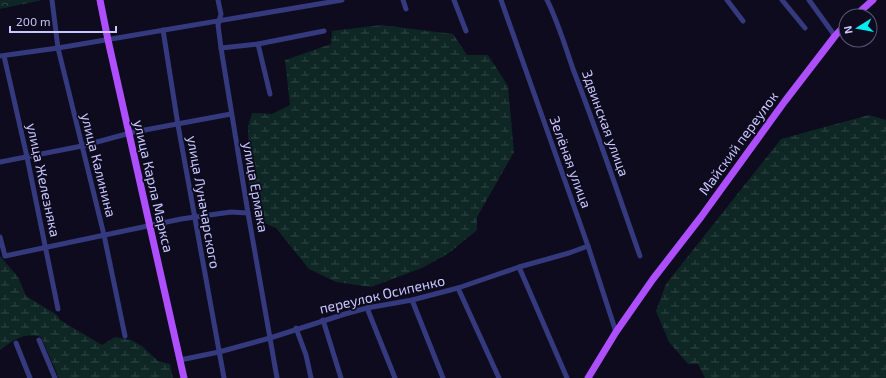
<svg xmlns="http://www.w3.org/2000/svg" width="886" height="378" font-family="'Exo 2',sans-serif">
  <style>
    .wetland { fill: url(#wetland-marsh) }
    .park { fill: url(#park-crowns) }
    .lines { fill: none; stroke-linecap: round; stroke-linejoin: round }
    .minor { stroke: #35397d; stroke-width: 5 }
    .major { stroke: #ad4eff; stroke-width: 7 }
    .labels { text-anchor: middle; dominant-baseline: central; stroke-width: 3.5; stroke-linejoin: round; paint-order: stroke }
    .street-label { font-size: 14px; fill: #c8c7ff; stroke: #0d0b1d }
  </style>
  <defs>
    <pattern id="wetland-marsh" width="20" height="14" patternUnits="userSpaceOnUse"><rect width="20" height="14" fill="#0e2724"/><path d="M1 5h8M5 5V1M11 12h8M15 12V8" fill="none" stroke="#304545"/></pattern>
    <pattern id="park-crowns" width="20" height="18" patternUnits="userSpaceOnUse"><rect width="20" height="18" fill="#0e2724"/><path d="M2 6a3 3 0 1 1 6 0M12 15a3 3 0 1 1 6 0" fill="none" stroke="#304545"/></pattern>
  </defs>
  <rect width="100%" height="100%" fill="#0d0b1d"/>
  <g class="wetland">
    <polygon points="381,25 453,34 467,55 488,55 508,86 514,152 477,217 477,230 449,253 422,268 371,287 336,282 309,269 276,228 255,219 249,191 248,126 252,113 272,114 290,105 285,60 331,44 332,31"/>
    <polygon points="869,115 886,120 886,378 705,378 698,364 688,364 669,342 656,311 666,284 781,139"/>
    <path d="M0,256l18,21 8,19 31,19 3,5 42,25 13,-8 16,3 11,6 16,15 12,3 3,14h-114l-18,-41c-18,-5 -27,3 -41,13z"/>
  </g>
  <polygon class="park" points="0,0 42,0 0,9"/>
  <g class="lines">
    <g class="minor">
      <polyline points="52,0 58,48 104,235 125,336"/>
      <polyline points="218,0 221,14 218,25 221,48 248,213 277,378"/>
      <polyline points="403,0 406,9"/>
      <polyline points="454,0 466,31"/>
      <polyline points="501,0 588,246 616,332"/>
      <path d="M547,0c11,22 18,46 26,69 24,62 45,124 67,187"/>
      <polyline points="727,0 743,21"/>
      <polyline points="782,0 805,28"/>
      <polyline points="809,0 835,36"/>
      <polyline points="163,30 178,125 224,378"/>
      <polyline points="258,44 270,94"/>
      <polyline points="221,48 258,44 324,31"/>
      <polyline points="0,56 58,48 342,0"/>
      <polyline points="4,56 27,157 58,309"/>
      <polyline points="0,162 82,146 134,132 231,114"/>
      <polyline points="0,237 5,256 181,219 231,212 248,213"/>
      <polyline points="519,267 567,378"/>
      <polyline points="458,288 499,378"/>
      <polyline points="412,300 443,378"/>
      <polyline points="367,308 395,378"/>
      <polyline points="323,320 341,378"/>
      <polyline points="296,328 306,355 311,378"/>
      <polyline points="39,340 55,378"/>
      <polyline points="16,343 30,378"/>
      <polyline points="180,360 219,352 270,338 345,314 367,308 412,300 458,288 519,267 569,253 588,246"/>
    </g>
    <g class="major">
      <polyline points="100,0 108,40 184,378"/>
      <polyline points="855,16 873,0"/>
      <polyline points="588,378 616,332 653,279 701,217 785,101 835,36 846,24"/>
    </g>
  </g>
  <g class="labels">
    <g class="street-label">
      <text transform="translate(606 123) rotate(70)">Здвинская улица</text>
      <text transform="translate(738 143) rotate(-54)">Майский переулок</text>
      <text transform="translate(571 162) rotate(70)">Зелёная улица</text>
      <text transform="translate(99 165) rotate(76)">улица Калинина</text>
      <text transform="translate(44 180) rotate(78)">улица Железняка</text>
      <text transform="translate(154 186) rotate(77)">улица Карла Маркса</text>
      <text transform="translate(256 187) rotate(80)">улица Ермака</text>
      <text transform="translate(204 202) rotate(80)">улица Луначарского</text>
      <text transform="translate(382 294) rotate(-13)">переулок Осипенко</text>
    </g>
  </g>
  <g transform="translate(858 28) rotate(259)"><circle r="19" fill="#0d0b1d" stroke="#585677"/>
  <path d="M0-3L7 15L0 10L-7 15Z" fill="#00f0f2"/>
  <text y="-6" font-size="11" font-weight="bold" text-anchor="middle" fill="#c8c7ff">N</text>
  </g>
  <path d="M10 26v6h106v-6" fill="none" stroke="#c8c7ff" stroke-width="2"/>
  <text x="16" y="26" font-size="12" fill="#c8c7ff" stroke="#0d0b1d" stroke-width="3" paint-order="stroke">200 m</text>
</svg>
